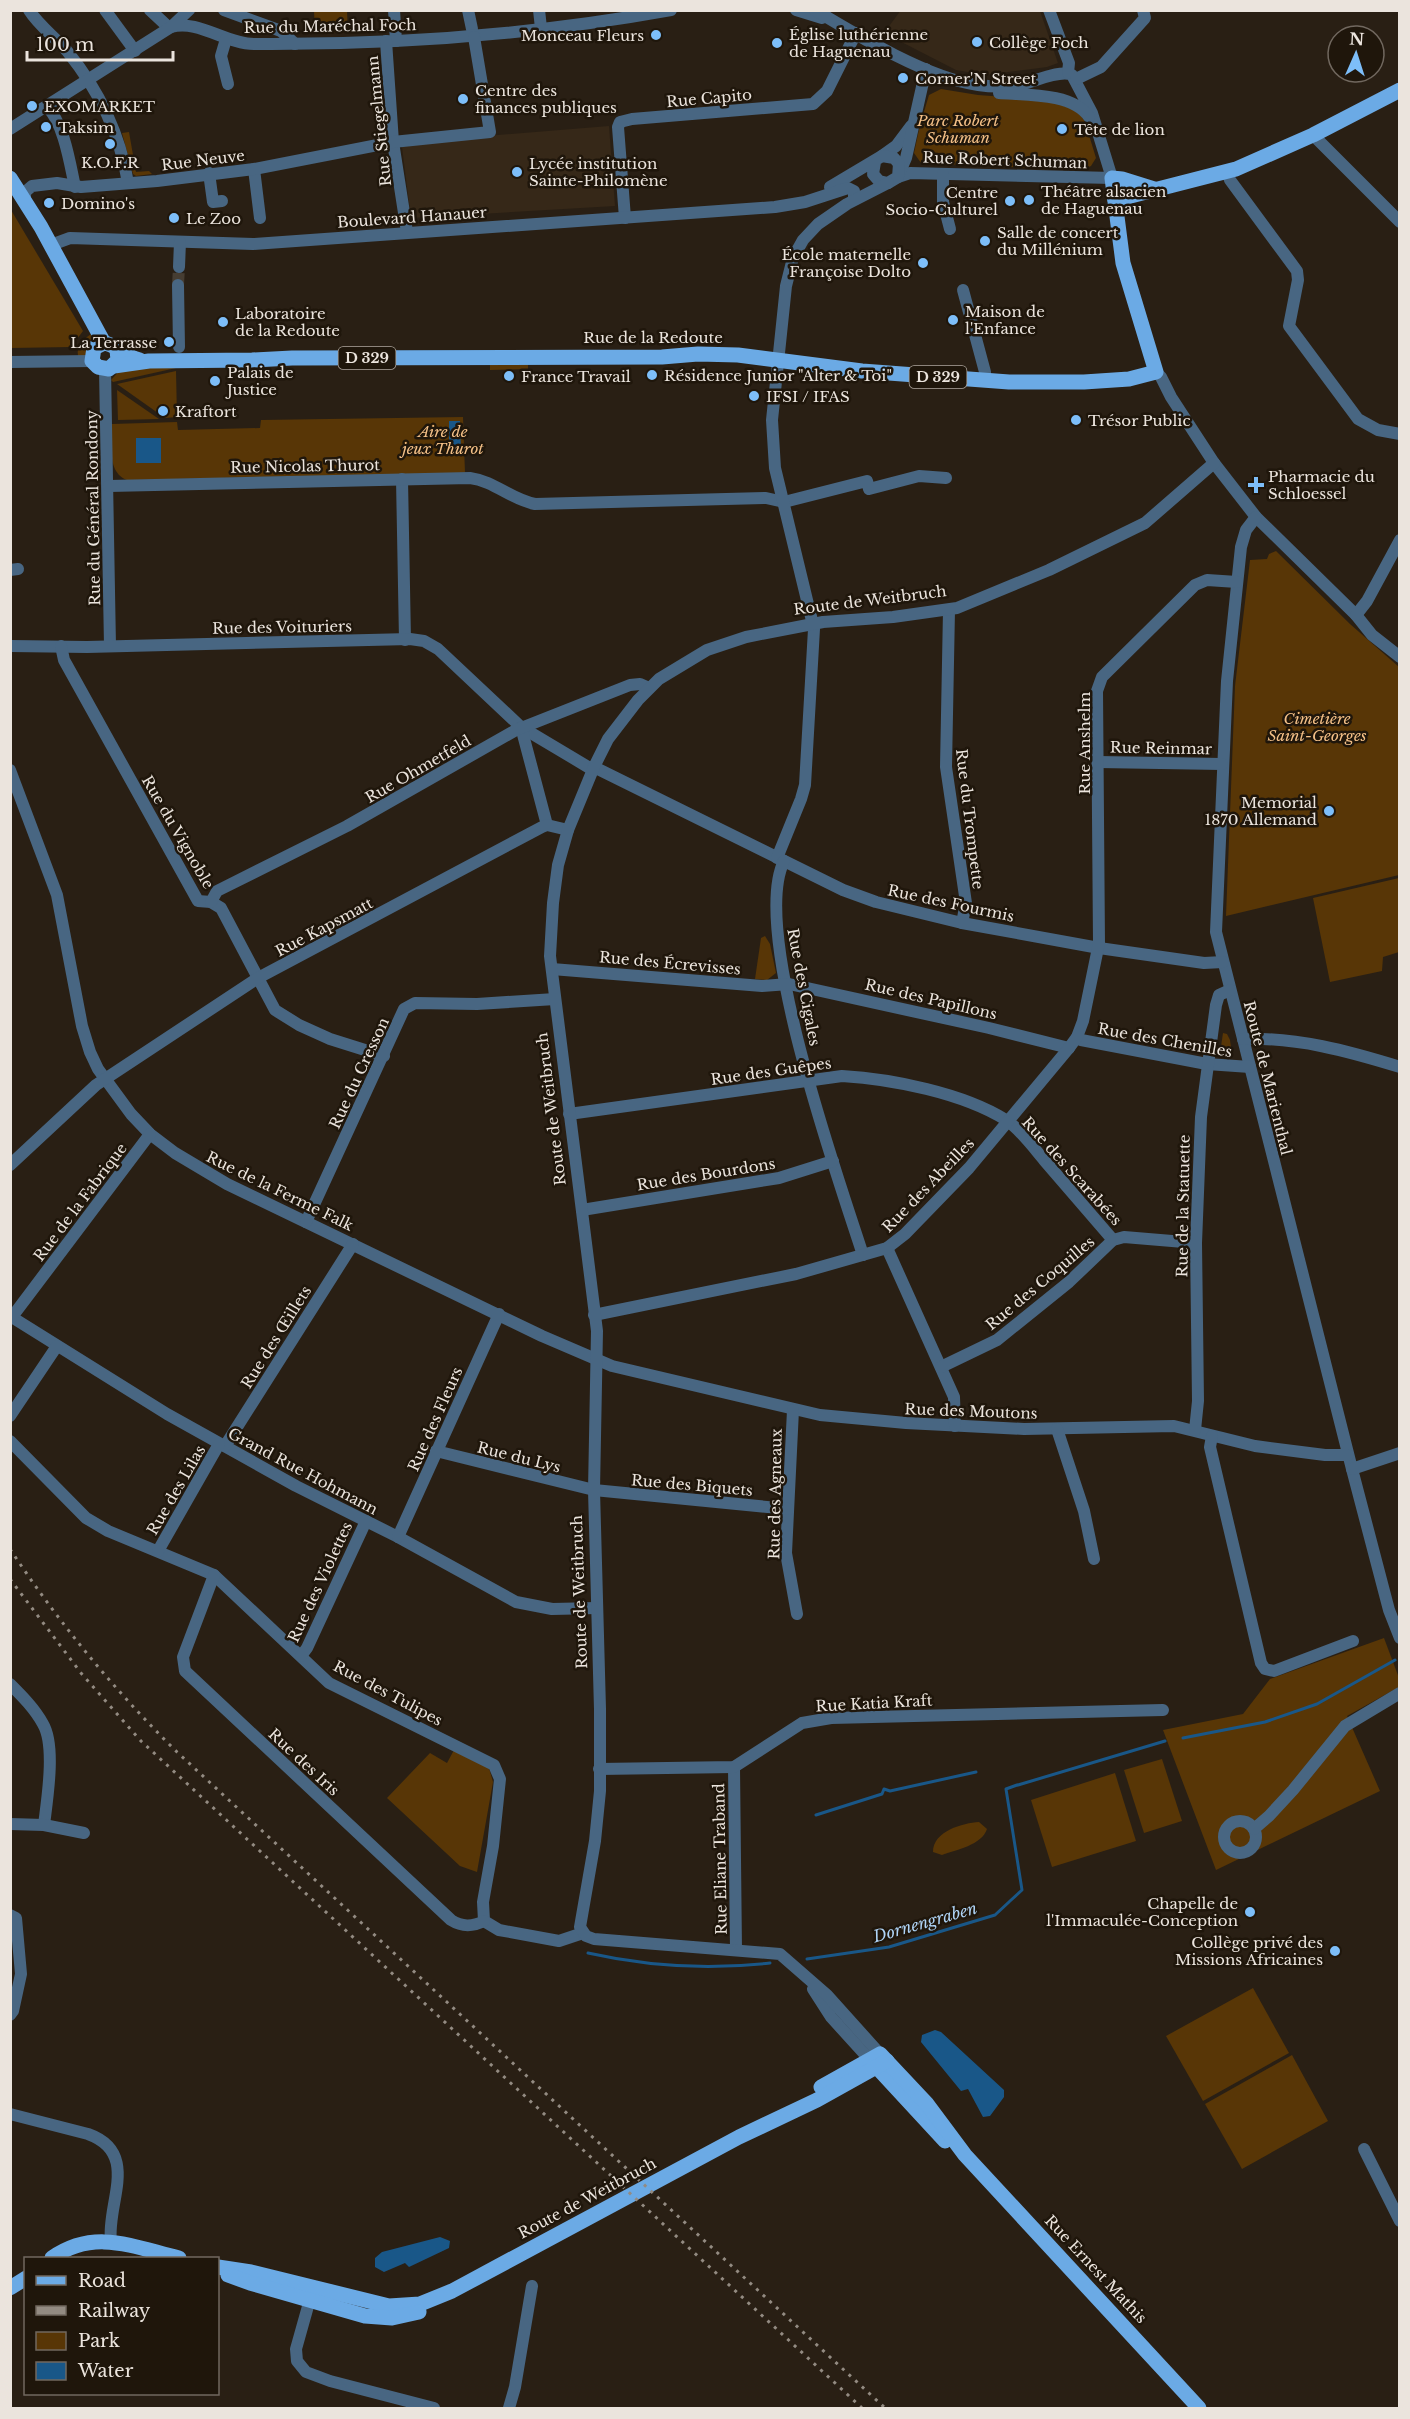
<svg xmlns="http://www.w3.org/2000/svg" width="1410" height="2419" font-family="'Libre Baskerville',serif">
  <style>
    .built { fill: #362818 }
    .green { fill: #583606 }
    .water { fill: #195788 }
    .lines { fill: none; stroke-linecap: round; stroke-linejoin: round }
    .stream { stroke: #195788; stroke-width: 3 }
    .minor-tunnel { stroke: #463d32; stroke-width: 12; stroke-dasharray: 12 6; stroke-linecap: butt }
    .minor { stroke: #486682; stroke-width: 12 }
    .major { stroke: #6baae5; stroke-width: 15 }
    .rail { stroke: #938b82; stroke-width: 3; stroke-dasharray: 3 6; stroke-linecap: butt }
    .poi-dot { fill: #7dbef9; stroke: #1f160b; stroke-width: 2 }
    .labels { text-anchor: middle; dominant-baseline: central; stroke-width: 5; stroke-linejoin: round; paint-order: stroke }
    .shield { fill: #1f160b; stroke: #aea69e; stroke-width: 1.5 }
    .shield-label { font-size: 14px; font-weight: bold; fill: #ebe4dd }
    .street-label { font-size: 15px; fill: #ebe4dd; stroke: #1f160b }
    .poi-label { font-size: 15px; fill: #ebe4dd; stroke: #1f160b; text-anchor: start }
    .park-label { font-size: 15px; font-style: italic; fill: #f4c087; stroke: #1f160b }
    .water-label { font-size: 16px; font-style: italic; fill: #b0d5f8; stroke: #1f160b }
  </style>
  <rect width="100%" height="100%" fill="#291f14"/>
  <g class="built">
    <polygon points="901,10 1040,11 1058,63 1047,67 985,75 956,70 884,33"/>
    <polygon points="609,126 615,206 411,218 402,147 462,138"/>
  </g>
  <g class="green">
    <polygon points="314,11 347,11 348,32 315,33"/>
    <polygon points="941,89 978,95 1047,100 1078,111 1085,122 1096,158 1091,166 1082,170 921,163 914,153 920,125 929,95"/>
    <polygon points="129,132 136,172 149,171 152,174 136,176 133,174 122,133"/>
    <polygon points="11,210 83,331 71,347 11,348"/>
    <path d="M93,333l-8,23h-7c-2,-11 6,-18 15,-23z"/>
    <polygon points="528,362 528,369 490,370 490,363"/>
    <polygon points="176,366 176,368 113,382 111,380 122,368"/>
    <polygon points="176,371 177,417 165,418 117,384"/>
    <polygon points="117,390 159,419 118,420"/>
    <path d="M463,417l2,56 -338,7c-21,-8 -15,-38 -15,-56l65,-2 1,8 82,-2 1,-8z"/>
    <polygon points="1276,551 1350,624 1399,667 1399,875 1226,916 1235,686 1250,560 1267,559 1269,554"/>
    <polygon points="1399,878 1399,952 1383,957 1382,971 1330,982 1313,898"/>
    <polygon points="765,936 770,944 776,973 767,980 755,979 761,938"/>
    <polygon points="1223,1033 1227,1034 1230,1040 1232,1055 1220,1053"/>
    <polygon points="1384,1638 1399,1678 1399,1687 1347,1716 1380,1791 1216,1870 1163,1730 1243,1714 1270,1679"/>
    <polygon points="454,1750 489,1768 493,1782 477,1872 460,1866 387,1798 430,1753 447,1763"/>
    <polygon points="1162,1759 1182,1821 1144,1833 1124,1770"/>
    <polygon points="1115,1773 1136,1841 1052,1867 1031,1800"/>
    <path d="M979,1822l8,7c-5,16 -31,21 -45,26l-9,-3c0,-21 30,-29 46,-30z"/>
    <polygon points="1253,1988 1289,2053 1203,2101 1166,2036"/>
    <polygon points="1292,2055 1328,2121 1242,2169 1205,2104"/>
  </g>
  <g class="water">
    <polygon points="449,421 460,421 461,454 449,454"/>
    <rect x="136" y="438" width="25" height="25"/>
    <polygon points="935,2030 941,2032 1004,2090 1004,2097 990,2116 983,2117 968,2089 961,2091 921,2042 922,2035"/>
    <polygon points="440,2237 450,2241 449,2248 409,2267 405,2263 384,2272 375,2267 375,2258 382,2252"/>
  </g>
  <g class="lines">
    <g class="stream">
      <polyline points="1183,1738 1265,1722 1317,1704 1395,1660"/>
      <polyline points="1018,1785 1165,1741"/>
      <polyline points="816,1815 882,1794 884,1789 890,1791 976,1772"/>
      <polyline points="1010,1901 1022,1890 1006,1789 1017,1785"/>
      <path d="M588,1953c62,14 119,17 182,10"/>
      <polyline points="807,1959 889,1947 995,1915 1009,1902"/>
    </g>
    <polyline class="minor-tunnel" points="178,285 179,267"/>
    <g class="minor">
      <path d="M29,10c10,16 26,27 38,41 31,38 53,83 61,132"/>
      <polyline points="105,10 135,51"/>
      <polyline points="150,10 165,24 167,29"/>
      <polyline points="224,10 281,31 295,44"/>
      <polyline points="394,10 396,41"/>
      <polyline points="468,10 472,29"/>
      <polyline points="539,10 541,28"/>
      <polyline points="796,10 822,18"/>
      <path d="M815,10c43,26 115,69 163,75 14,2 27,2 41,0 15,-3 41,-16 53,-10l20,38 20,65 -202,-5 -12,4"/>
      <polyline points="1049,10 1069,63 1068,73"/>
      <path d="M171,27c27,-8 55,17 83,17 139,1 279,-9 417,-34"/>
      <polyline points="226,39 221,56 228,84"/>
      <polyline points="386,41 393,142 407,232"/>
      <polyline points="1076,79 1101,67 1145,18 1143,10"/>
      <path d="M999,93c27,2 74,0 90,24"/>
      <path d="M47,107c17,16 23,57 28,80"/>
      <polyline points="10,129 171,27 189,10"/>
      <polyline points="1313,135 1400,222"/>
      <polyline points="882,156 896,146 911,126"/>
      <polyline points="254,169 260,218"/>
      <polyline points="900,172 906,158 926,69"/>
      <polyline points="1227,172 1230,180 1297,271 1298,280 1289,326 1358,419 1378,430 1400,434"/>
      <polyline points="209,173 213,202 222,201"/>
      <polyline points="943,174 943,202 950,229"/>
      <polyline points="830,187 882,156 894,158 899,164 898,177 888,183 879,181 873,174 875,162"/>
      <polyline points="25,200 25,192 32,186 57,183 81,187 157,181 254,169 393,142 490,132 474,37"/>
      <polyline points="625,218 618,127 620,122 632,119 813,104 827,91 856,33"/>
      <polyline points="51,245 70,238 253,244 775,207 805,202 848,188 854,191 854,198"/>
      <polyline points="179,267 180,242"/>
      <polyline points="178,285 179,347"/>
      <polyline points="963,290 985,372 985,381"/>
      <polyline points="10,362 92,361"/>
      <polyline points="105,369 110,646"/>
      <polyline points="1156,372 1161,377 1171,397 1214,463 1256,517 1356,615 1372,635 1400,657"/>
      <polyline points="402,479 405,640"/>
      <path d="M109,486l361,-8c24,3 42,22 65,26l231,-6 18,4 8,-2 75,-19 2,8 50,-13 27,2"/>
      <polyline points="1256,517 1246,530 1241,547 1227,681 1216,932 1352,1469 1389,1610 1400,1638"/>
      <polyline points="10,570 18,569"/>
      <polyline points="949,610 946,767 966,903 962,923"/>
      <polyline points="1356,615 1367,601 1400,540"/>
      <polyline points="10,646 87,647 410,639 424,641 438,649 521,727 588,767 594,767 843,890 876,902 962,923 1099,948 1204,963 1223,962"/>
      <polyline points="61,646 64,660 198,901 211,902 221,908 275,1010 299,1025 330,1039 384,1056"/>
      <polyline points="521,727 547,825"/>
      <polyline points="1098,762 1222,764"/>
      <polyline points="10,770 57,895 82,1026 90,1052 98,1069 131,1114 150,1134 175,1153 227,1184 542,1336 612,1366 820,1415 906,1423 1024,1429 1174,1426 1255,1446 1325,1455 1348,1455"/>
      <polyline points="777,858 801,799 805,785 814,629 775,468 772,420 786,286 793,258 803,240 818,224 847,204 888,183"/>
      <path d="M784,861c-34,69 54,316 79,394"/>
      <polyline points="211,902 217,891 347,826 516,730 630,685 640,684 649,688"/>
      <polyline points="552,969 762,986 789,984 989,1028 1069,1048"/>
      <polyline points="1077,1037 1081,1040 1207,1064 1250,1067"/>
      <path d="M1243,1039c54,-2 105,12 157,28"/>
      <path d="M569,1114l273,-38c50,3 121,17 164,44 14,9 27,27 38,40 23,27 46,53 69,80"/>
      <polyline points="10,1165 96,1085 258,978 542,827 547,825 568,830"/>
      <polyline points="582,1210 779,1178 833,1161"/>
      <polyline points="306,1222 404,1009 415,1003 477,1004 555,999"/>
      <polyline points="887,1248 954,1397 955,1426"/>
      <polyline points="594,1315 796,1274 887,1248 905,1234 969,1168 1069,1048 1077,1037 1083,1021 1099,943 1097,691 1102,677 1195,585 1207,580 1237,582"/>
      <polyline points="10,1316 167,1414 296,1486 398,1537 516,1602 552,1609 597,1608"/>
      <polyline points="12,1317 150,1134"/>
      <polyline points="941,1367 997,1340 1069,1282 1113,1240 1124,1237 1196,1243"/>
      <polyline points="793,1410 786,1553 797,1614"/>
      <polyline points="10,1416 57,1346"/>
      <polyline points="1057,1429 1084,1511 1094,1559"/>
      <polyline points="1195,1430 1198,1401 1196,1243 1201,1117 1216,1005 1219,995 1230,990"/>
      <polyline points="1212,1436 1210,1447 1261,1663 1265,1669 1274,1671 1353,1641"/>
      <polyline points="10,1441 86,1518 108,1531 214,1575 329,1683 494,1765 500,1779 493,1846 483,1902 484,1921 499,1930 559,1941 583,1933"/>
      <polyline points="225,1446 353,1244"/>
      <polyline points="436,1451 594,1490 788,1509"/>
      <polyline points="1352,1469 1400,1453"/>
      <polyline points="398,1537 499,1314"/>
      <polyline points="158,1551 219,1444"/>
      <path d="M214,1575l-31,82 2,14 266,249c11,7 21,7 33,1"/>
      <polyline points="301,1656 307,1648 366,1521"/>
      <path d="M10,1684c12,12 25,25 33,40 13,22 4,76 1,101"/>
      <polyline points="734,1767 736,1950"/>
      <polyline points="599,1769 734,1767 802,1723 831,1718 1163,1710"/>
      <circle cx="1240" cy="1837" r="16"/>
      <polyline points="10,1824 44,1825 84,1833"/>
      <polyline points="1254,1829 1269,1816 1293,1790 1345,1726 1400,1693"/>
      <polyline points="10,1915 16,1918 21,1974 13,2011 10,2015"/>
      <polyline points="813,1989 831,2017 870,2060"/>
      <polyline points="880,2054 827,1995 780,1954 594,1939 586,1936 580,1927 595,1841 600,1791 600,1709 594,1490 597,1331 550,956 553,903 558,865 568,830 594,767 608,739 638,700 659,679 707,650 746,637 823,622 893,617 957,608 1049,570 1145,523 1214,463"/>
      <path d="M10,2114l78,20c53,19 18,70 23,107"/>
      <polyline points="1364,2149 1400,2221"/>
      <polyline points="312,2292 296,2349 297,2361 306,2372 330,2381 434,2408"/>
      <polyline points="509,2408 515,2387 532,2286"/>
    </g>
    <g class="major">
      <polyline points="10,178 41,227 104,343"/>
      <polyline points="1115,200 1236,169 1313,135 1400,90"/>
      <path d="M117,350l1,10 -9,9 -11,-2 -6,-6 2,-13 10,-5c12,1 18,13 36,17"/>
      <polyline points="114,366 149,361 252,360 292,358 662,357 698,354 738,355 862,371 1009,382 1084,382 1129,379 1156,372 1123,263 1112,178 1122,179 1154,189"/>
      <polyline points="872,2062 945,2141"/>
      <polyline points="821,2087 880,2054 927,2104 965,2155 1199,2408"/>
      <path d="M52,2258c43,-30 81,-11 127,0"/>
      <polyline points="218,2267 251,2272 389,2306 420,2304 452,2291 739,2137 817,2100 887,2061"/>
      <polyline points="228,2275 250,2283 365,2316 392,2318 419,2312"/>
      <polyline points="10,2288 26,2278"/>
    </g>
    <g class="rail">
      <path d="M10,1549c49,74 104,141 167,203l708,656"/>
      <polyline points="10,1579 81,1673 141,1741 862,2408"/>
    </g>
  </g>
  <g class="poi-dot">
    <circle cx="656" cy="35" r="6"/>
    <circle cx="977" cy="42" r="6"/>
    <circle cx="777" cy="43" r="6"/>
    <circle cx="903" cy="78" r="6"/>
    <circle cx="463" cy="99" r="6"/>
    <circle cx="32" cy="106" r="6"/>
    <circle cx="46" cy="127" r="6"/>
    <circle cx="1062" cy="129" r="6"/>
    <circle cx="110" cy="144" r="6"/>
    <circle cx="517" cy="172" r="6"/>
    <circle cx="1029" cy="200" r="6"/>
    <circle cx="1010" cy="201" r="6"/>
    <circle cx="49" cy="203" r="6"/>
    <circle cx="174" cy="218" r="6"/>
    <circle cx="985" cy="241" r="6"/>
    <circle cx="923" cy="263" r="6"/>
    <circle cx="953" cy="320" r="6"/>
    <circle cx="223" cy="322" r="6"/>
    <circle cx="169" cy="342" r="6"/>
    <circle cx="652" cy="375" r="6"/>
    <circle cx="509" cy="376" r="6"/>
    <circle cx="215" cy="381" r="6"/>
    <circle cx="754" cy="396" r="6"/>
    <circle cx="163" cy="411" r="6"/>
    <circle cx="1076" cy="420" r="6"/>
    <path d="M1253 476h6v6h6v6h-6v6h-6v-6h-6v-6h6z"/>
    <circle cx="1329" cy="811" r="6"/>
    <circle cx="1250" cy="1912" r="6"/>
    <circle cx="1335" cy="1951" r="6"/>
  </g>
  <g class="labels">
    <g class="shield">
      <rect x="338.5" y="347" width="57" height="22" rx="4.5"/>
      <rect x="909.5" y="366" width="57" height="22" rx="4.5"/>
    </g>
    <g class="shield-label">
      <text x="367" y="358">D 329</text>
      <text x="938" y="377">D 329</text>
    </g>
    <g class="street-label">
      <text transform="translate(330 26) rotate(-1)">Rue du Maréchal Foch</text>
      <text transform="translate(709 98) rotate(-5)">Rue Capito</text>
      <text transform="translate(379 121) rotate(-96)">Rue Stiegelmann</text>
      <text transform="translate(203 160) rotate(-7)">Rue Neuve</text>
      <text transform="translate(1005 160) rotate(2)">Rue Robert Schuman</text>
      <text transform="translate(412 217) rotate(-4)">Boulevard Hanauer</text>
      <text x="653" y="337">Rue de la Redoute</text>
      <text transform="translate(305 466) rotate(-1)">Rue Nicolas Thurot</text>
      <text transform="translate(93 508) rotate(-91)">Rue du Général Rondony</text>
      <text transform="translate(870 600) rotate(-7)">Route de Weitbruch</text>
      <text transform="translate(282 627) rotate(-1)">Rue des Voituriers</text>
      <text transform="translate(1084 743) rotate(-90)">Rue Anshelm</text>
      <text transform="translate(1161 748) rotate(1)">Rue Reinmar</text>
      <text transform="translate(418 769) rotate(-30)">Rue Ohmetfeld</text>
      <text transform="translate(970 819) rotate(83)">Rue du Trompette</text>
      <text transform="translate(178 832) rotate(60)">Rue du Vignoble</text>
      <text transform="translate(951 903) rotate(12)">Rue des Fourmis</text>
      <text transform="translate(324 927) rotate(-28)">Rue Kapsmatt</text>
      <text transform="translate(670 963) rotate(5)">Rue des Écrevisses</text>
      <text transform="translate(804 987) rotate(79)">Rue des Cigales</text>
      <text transform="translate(931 999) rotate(13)">Rue des Papillons</text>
      <text transform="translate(1165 1040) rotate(10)">Rue des Chenilles</text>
      <text transform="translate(771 1071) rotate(-8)">Rue des Guêpes</text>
      <text transform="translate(359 1073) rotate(-65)">Rue du Cresson</text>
      <text transform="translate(1268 1078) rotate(76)">Route de Marienthal</text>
      <text transform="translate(551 1109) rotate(-97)">Route de Weitbruch</text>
      <text transform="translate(1072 1171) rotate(48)">Rue des Scarabées</text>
      <text transform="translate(706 1174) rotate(-9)">Rue des Bourdons</text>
      <text transform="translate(928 1185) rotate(-46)">Rue des Abeilles</text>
      <text transform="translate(280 1191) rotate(26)">Rue de la Ferme Falk</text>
      <text transform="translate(80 1202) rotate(-53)">Rue de la Fabrique</text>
      <text transform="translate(1183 1206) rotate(-89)">Rue de la Statuette</text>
      <text transform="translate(1040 1283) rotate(-40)">Rue des Coquilles</text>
      <text transform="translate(276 1337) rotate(-58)">Rue des Œillets</text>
      <text transform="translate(971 1411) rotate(2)">Rue des Moutons</text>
      <text transform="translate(435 1419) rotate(-66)">Rue des Fleurs</text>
      <text transform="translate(519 1457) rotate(14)">Rue du Lys</text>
      <text transform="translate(303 1471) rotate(28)">Grand Rue Hohmann</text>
      <text transform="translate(692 1485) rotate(5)">Rue des Biquets</text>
      <text transform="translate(176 1490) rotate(-60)">Rue des Lilas</text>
      <text transform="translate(775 1494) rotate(-89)">Rue des Agneaux</text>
      <text transform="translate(320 1582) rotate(-65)">Rue des Violettes</text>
      <text transform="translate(579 1592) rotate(-92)">Route de Weitbruch</text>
      <text transform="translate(388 1693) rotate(28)">Rue des Tulipes</text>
      <text transform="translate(874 1703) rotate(-3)">Rue Katia Kraft</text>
      <text transform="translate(304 1762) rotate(43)">Rue des Iris</text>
      <text transform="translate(720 1859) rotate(-91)">Rue Eliane Traband</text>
      <text transform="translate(587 2198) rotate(-28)">Route de Weitbruch</text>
      <text transform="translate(1096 2269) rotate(47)">Rue Ernest Mathis</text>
    </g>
    <g class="poi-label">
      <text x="789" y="34">Église luthérienne<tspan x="789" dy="17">de Haguenau</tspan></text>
      <text x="644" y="35" text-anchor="end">Monceau Fleurs</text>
      <text x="989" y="42">Collège Foch</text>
      <text x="915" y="78">Corner'N Street</text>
      <text x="475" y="90">Centre des<tspan x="475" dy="17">finances publiques</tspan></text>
      <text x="44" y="106">EXOMARKET</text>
      <text x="58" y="127">Taksim</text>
      <text x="1074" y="129">Tête de lion</text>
      <text x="110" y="162" text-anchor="middle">K.O.F.R</text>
      <text x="529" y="163">Lycée institution<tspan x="529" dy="17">Sainte-Philomène</tspan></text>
      <text x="1041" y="191">Théâtre alsacien<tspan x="1041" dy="17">de Haguenau</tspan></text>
      <text x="998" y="192" text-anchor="end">Centre<tspan x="998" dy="17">Socio-Culturel</tspan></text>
      <text x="61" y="203">Domino's</text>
      <text x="186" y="218">Le Zoo</text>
      <text x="997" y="232">Salle de concert<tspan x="997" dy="17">du Millénium</tspan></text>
      <text x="911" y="254" text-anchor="end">École maternelle<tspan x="911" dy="17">Françoise Dolto</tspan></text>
      <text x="965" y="311">Maison de<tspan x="965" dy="17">l'Enfance</tspan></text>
      <text x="235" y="313">Laboratoire<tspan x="235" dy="17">de la Redoute</tspan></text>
      <text x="157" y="342" text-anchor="end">La Terrasse</text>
      <text x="227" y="372">Palais de<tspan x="227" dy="17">Justice</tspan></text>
      <text x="664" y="375">Résidence Junior "Alter &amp; Toi"</text>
      <text x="521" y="376">France Travail</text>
      <text x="766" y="396">IFSI / IFAS</text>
      <text x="175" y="411">Kraftort</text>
      <text x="1088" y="420">Trésor Public</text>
      <text x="1268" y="476">Pharmacie du<tspan x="1268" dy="17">Schloessel</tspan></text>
      <text x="1317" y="802" text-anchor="end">Memorial<tspan x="1317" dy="17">1870 Allemand</tspan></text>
      <text x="1238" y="1903" text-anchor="end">Chapelle de<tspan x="1238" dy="17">l'Immaculée-Conception</tspan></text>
      <text x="1323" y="1942" text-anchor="end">Collège privé des<tspan x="1323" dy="17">Missions Africaines</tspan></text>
    </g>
    <g class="park-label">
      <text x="958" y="120">Parc Robert<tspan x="958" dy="17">Schuman</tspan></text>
      <text x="443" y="431">Aire de<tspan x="443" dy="17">jeux Thurot</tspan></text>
      <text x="1317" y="718">Cimetière<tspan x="1317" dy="17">Saint-Georges</tspan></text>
    </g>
    <g class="water-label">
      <text transform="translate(925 1922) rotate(-16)">Dornengraben</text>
    </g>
  </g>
  <rect width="1410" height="2419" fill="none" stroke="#ebe4dd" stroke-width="24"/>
  <rect x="24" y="2257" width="195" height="138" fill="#1f160b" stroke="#71685f" stroke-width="1.5"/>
  <rect x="36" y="2276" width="30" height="9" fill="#6baae5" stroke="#71685f" stroke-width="1.5"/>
  <text x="78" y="2287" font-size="18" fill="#ebe4dd">Road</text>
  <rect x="36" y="2306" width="30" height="9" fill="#938b82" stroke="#71685f" stroke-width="1.5"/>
  <text x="78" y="2317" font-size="18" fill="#ebe4dd">Railway</text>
  <rect x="36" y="2332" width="30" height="18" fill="#583606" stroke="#71685f" stroke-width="1.5"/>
  <text x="78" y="2347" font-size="18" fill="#ebe4dd">Park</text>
  <rect x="36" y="2362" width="30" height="18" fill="#195788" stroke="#71685f" stroke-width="1.5"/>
  <text x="78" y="2377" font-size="18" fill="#ebe4dd">Water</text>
  <g transform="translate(1356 54) rotate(3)"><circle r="28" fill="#1f160b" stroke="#71685f" stroke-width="1.5"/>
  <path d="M0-4.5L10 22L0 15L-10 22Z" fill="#7dbef9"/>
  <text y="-9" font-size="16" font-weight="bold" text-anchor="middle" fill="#ebe4dd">N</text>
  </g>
  <path d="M27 51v9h146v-9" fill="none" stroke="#ebe4dd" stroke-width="3"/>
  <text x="36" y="51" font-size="18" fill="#ebe4dd" stroke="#1f160b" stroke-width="4.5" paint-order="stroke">100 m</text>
</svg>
